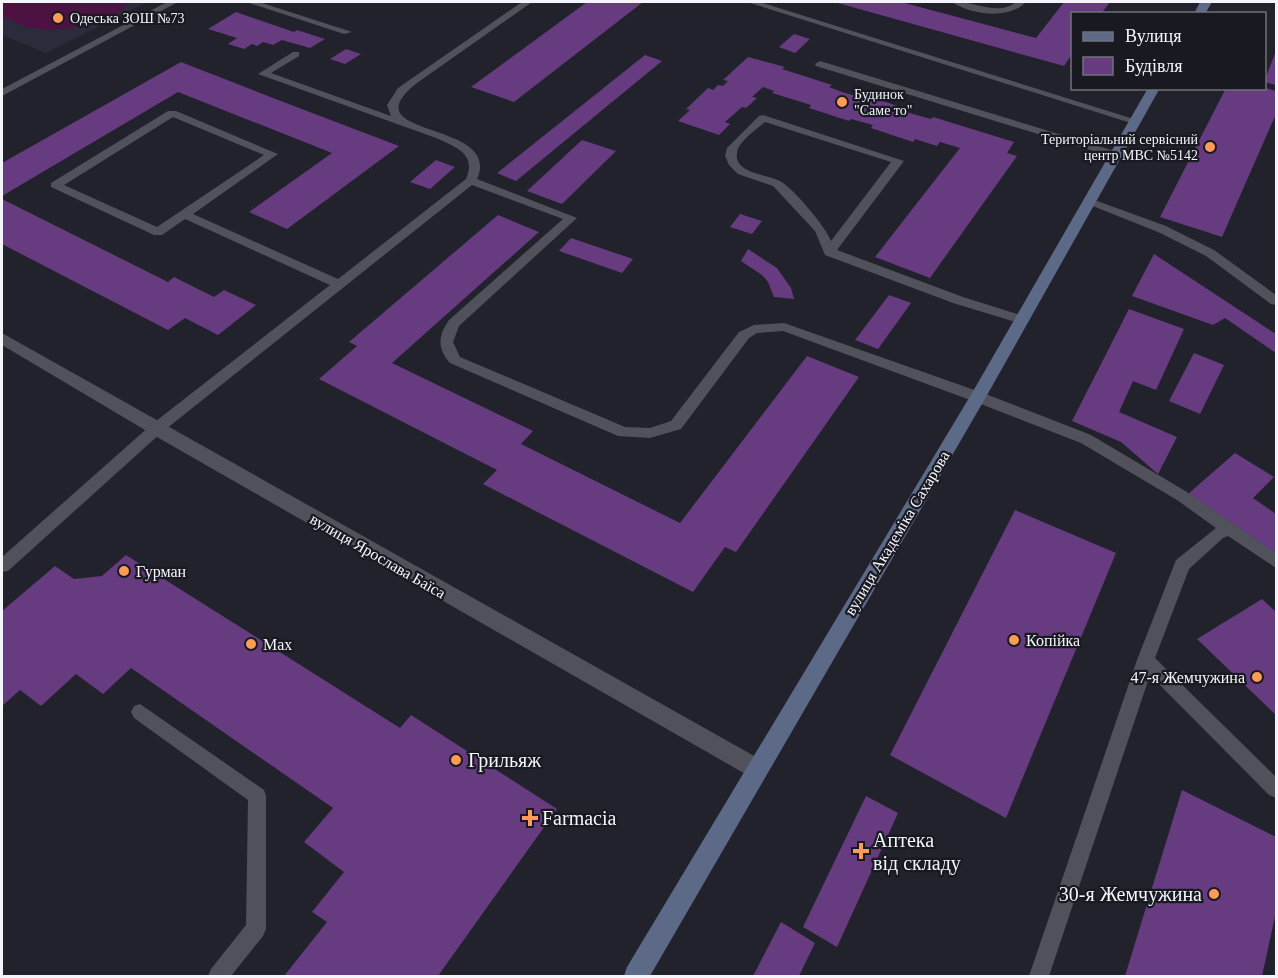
<svg xmlns="http://www.w3.org/2000/svg" width="1278" height="978" font-family="Georgia,serif">
  <style>
    .built { fill: #2c2b3b }
    .green { fill: #4d1142 }
    .building { fill: #663b80 }
    .lines { fill: none; stroke-linecap: round; stroke-linejoin: round }
    .lane { fill: #51515c; fill-rule: evenodd }
    .street { fill: #51515c; fill-rule: evenodd }
    .secondary { fill: #5c6987; fill-rule: evenodd }
    .poi-dot { fill: #fe9c57; stroke: #191922; stroke-width: 2 }
    .labels { text-anchor: middle; dominant-baseline: central; stroke-width: 4.5; stroke-linejoin: round; paint-order: stroke }
    .far-poi-label { font-size: 14px; fill: #f4f4fb; stroke: #191922; text-anchor: start }
    .street-label { font-size: 16px; fill: #f4f4fb; stroke: #191922 }
    .poi-label { font-size: 16px; fill: #f4f4fb; stroke: #191922; text-anchor: start }
    .near-poi-label { font-size: 20px; fill: #f4f4fb; stroke: #191922; text-anchor: start }
  </style>
  <rect width="100%" height="100%" fill="#22222c"/>
  <polygon class="built" points="2,2 147,2 46,53 2,35"/>
  <path class="green" d="M2,2h129c-21,24 -78,33 -108,24 -7,-3 -14,-7 -21,-10z"/>
  <g class="building">
    <polygon points="587,2 643,2 514,102 471,87"/>
    <polygon points="834,2 901,2 1036,38 1064,2 1110,2 1101,14 1072,14 1072,54 1064,66"/>
    <polygon points="236,12 294,32 297,30 325,39 310,48 282,40 273,45 263,42 257,46 252,44 244,49 228,44 237,38 208,29"/>
    <polygon points="794,34 810,39 795,53 779,47"/>
    <polygon points="346,49 361,54 345,64 330,59"/>
    <polygon points="1276,51 1276,85 1264,82"/>
    <polygon points="645,55 662,61 516,181 497,173"/>
    <polygon points="748,57 785,67 782,69 832,85 829,87 842,92 859,97 861,94 901,107 898,109 913,114 931,119 933,117 1014,142 1007,153 1017,156 930,278 875,257 960,148 940,142 937,146 915,139 913,142 871,128 873,125 851,119 849,121 809,108 811,105 772,93 774,91 763,87 752,97 757,98 746,108 742,107 725,122 730,124 719,135 678,121 690,110 686,109 708,88 713,90 718,85 723,86 728,81 723,80"/>
    <polygon points="181,62 273,98 399,146 287,229 249,212 332,153 178,92 2,196 2,163"/>
    <polygon points="1226,88 1266,88 1276,91 1276,114 1222,237 1160,217"/>
    <polygon points="582,140 616,151 562,204 527,191"/>
    <polygon points="436,160 455,167 430,189 410,182"/>
    <polygon points="2,199 168,282 174,277 214,297 224,290 256,305 218,335 185,318 168,330 2,244"/>
    <polygon points="740,214 762,221 752,234 730,227"/>
    <polygon points="498,215 539,232 392,363 533,431 521,444 680,523 807,356 859,377 736,552 725,547 693,592 483,484 497,470 319,379 357,346 349,342"/>
    <polygon points="571,238 633,259 622,273 559,251"/>
    <polygon points="748,249 777,268 791,288 794,299 774,297 768,282 762,275 741,261"/>
    <polygon points="1154,254 1276,334 1276,353 1225,318 1213,325 1132,296"/>
    <polygon points="889,295 911,303 878,349 855,340"/>
    <polygon points="1129,309 1184,329 1156,390 1133,381 1119,412 1177,437 1158,474 1121,442 1072,421"/>
    <polygon points="1194,353 1224,365 1200,414 1169,401"/>
    <polygon points="1235,453 1274,477 1253,498 1276,514 1276,555 1188,494"/>
    <polygon points="1015,510 1116,553 1006,818 890,755"/>
    <polygon points="126,555 400,728 411,715 557,809 438,976 284,976 327,922 312,912 344,872 304,842 333,808 131,668 103,694 76,674 41,706 20,690 2,706 2,611 55,566 74,579 102,576"/>
    <polygon points="1262,599 1276,612 1276,715 1197,639"/>
    <polygon points="1182,790 1276,837 1276,912 1262,976 1125,976"/>
    <polygon points="866,796 898,813 837,947 803,927"/>
    <polygon points="781,922 815,943 799,976 753,976"/>
  </g>
  <g class="lines">
    <g class="lane">
      <polygon points="167,2 178,2 2,96 2,89"/>
      <polygon points="246,2 259,2 352,32 344,34"/>
      <path d="M522,2h10l-115,81c-71,56 87,36 60,96l100,39 -118,108 -6,16 7,15 165,70 25,1 21,-7 68,-89 15,-7 30,-2 199,70 108,42 96,57 89,61v15l-48,-32 -5,2 -34,31 -34,89 121,119v21l-7,-3 -119,-120 -101,301h-20l108,-316 37,-95 2,-5 40,-32 -39,-28 -96,-57 -108,-42 -190,-70 -26,2 -8,5 -68,91 -31,9 -32,-2 -168,-73c-13,-15 -12,-27 -1,-43l114,-101 -91,-34 -311,248 -153,138 -6,1v-15l149,-132 179,-140 -145,-66 -23,16h-8l-103,-48v-4l117,-72h8l102,43 -85,60 145,65 128,-100c11,-25 -10,-32 -30,-41l-178,-64 35,-22h6v4l-28,17 120,43 -4,-11 11,-17zM173,117l91,38 -107,72 -93,-42z"/>
      <polygon points="747,2 760,2 1140,121 1139,123 1131,123"/>
      <path d="M952,2c21,-2 46,15 64,0h10c-17,18 -55,13 -74,0z"/>
      <polygon points="820,61 1121,153 1123,155 1121,157 1113,157 816,66 815,64"/>
      <path d="M763,115l141,46 -67,89 126,47 64,20 2,3 -2,3 -5,1 -69,-21 -128,-48 -10,-24 -42,-45 -35,-12 -9,-9 -4,-9 2,-8 32,-32zM765,122l126,40 -60,79c-5,-14 -38,-53 -51,-60 -13,-7 -46,-7 -43,-28 1,-11 20,-24 28,-31z"/>
      <polygon points="1089,198 1166,226 1214,250 1276,295 1276,305 1271,304 1206,256 1158,232 1085,203 1083,201"/>
      <polygon points="140,704 264,790 266,796 266,929 263,936 231,976 208,976 211,969 246,925 248,800 134,718 131,712 134,706"/>
    </g>
    <polygon class="street" points="2,333 765,762 768,769 765,776 757,779 749,776 150,433 2,345"/>
    <g class="secondary">
      <polygon points="1200,2 1212,2 1205,14 1194,14"/>
      <polygon points="1148,88 1160,88 986,397 650,976 624,976 627,967 972,393"/>
    </g>
  </g>
  <g class="poi-dot">
    <circle cx="58" cy="18" r="6"/>
    <circle cx="842" cy="102" r="6"/>
    <circle cx="1210" cy="147" r="6"/>
    <circle cx="124" cy="571" r="6"/>
    <circle cx="1014" cy="640" r="6"/>
    <circle cx="251" cy="644" r="6"/>
    <circle cx="1257" cy="677" r="6"/>
    <circle cx="456" cy="760" r="6"/>
    <path d="M527 809h6v6h6v6h-6v6h-6v-6h-6v-6h6z"/>
    <path d="M858 842h6v6h6v6h-6v6h-6v-6h-6v-6h6z"/>
    <circle cx="1214" cy="894" r="6"/>
  </g>
  <g class="labels">
    <g class="far-poi-label">
      <text x="70" y="18">Одеська ЗОШ №73</text>
      <text x="854" y="94">Будинок<tspan x="854" dy="16">"Саме то"</tspan></text>
      <text x="1198" y="139" text-anchor="end">Територіальний сервісний<tspan x="1198" dy="16">центр МВС №5142</tspan></text>
    </g>
    <g class="street-label">
      <text transform="translate(897 533) rotate(-59)">вулиця Академіка Сахарова</text>
      <text transform="translate(378 556) rotate(30)">вулиця Ярослава Баїса</text>
    </g>
    <g class="poi-label">
      <text x="136" y="571">Гурман</text>
      <text x="1026" y="640">Копійка</text>
      <text x="263" y="644">Max</text>
      <text x="1245" y="677" text-anchor="end">47-я Жемчужина</text>
    </g>
    <g class="near-poi-label">
      <text x="468" y="760">Грильяж</text>
      <text x="542" y="818">Farmacia</text>
      <text x="873" y="840">Аптека<tspan x="873" dy="23">від складу</tspan></text>
      <text x="1202" y="894" text-anchor="end">30-я Жемчужина</text>
    </g>
  </g>
  <rect width="1278" height="978" fill="none" stroke="#f4f4fb" stroke-width="6"/>
  <rect x="1071" y="12" width="195" height="78" fill="#191922" stroke="#717179" stroke-width="1.5"/>
  <rect x="1083" y="32" width="30" height="9" fill="#5c6987" stroke="#717179" stroke-width="1.5"/>
  <text x="1125" y="42" font-size="18" fill="#f4f4fb">Вулиця</text>
  <rect x="1083" y="57" width="30" height="18" fill="#663b80" stroke="#717179" stroke-width="1.5"/>
  <text x="1125" y="72" font-size="18" fill="#f4f4fb">Будівля</text>
</svg>
